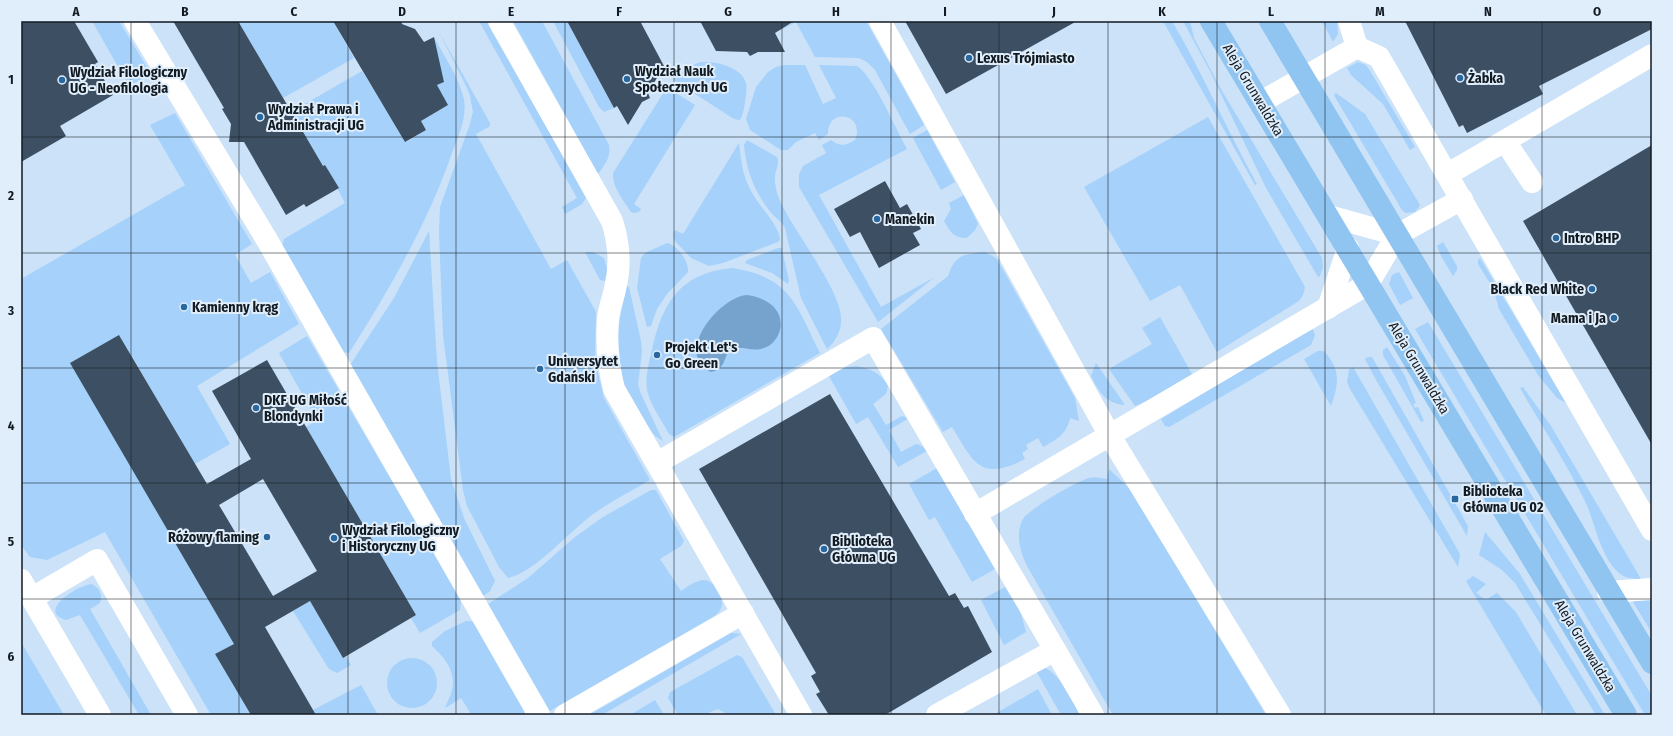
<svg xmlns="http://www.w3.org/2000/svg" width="1673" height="736" font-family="'Fira Sans Condensed',sans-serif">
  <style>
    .green { fill: #a5d1fa; fill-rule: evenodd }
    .water { fill: #75a3cd }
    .building { fill: #3d5063; fill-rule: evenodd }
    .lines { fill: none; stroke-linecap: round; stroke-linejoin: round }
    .minor { stroke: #fff; stroke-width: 22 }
    .major { stroke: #90c4f1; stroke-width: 22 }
    .grid { fill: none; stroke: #121a22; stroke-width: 1; stroke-opacity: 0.55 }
    .poi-dot { fill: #28689e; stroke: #e0eefc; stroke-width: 1.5 }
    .labels { text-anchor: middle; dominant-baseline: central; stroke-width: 4; stroke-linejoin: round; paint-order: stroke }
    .poi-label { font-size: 14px; font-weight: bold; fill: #121a22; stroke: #e0eefc; text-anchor: start }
    .street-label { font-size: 14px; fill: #121a22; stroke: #e0eefc }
    .neatline { fill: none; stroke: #121a22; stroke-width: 1.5 }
    .grid-label { font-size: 13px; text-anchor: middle; font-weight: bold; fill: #121a22 }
  </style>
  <rect width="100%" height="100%" fill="#cbe2f9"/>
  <g class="green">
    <polygon points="92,21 119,21 151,74 129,86"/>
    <polygon points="238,21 333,21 354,58 283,98"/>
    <polygon points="479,21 488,21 491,25 586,198 582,204 565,214 562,207 577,198"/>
    <path d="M513,21h29l67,124c2,13 -4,19 -11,29z"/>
    <polygon points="553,21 567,21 614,108 604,112 599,107"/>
    <polygon points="773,21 866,21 924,125 910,134 875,70 867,62 859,58 815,57 796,22 779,31"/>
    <path d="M1163,21h9c31,53 55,109 85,163l-2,1z"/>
    <polygon points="1183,21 1190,21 1194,38 1222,91 1322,258 1323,267 1320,276 1318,277 1266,188 1210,71"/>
    <polygon points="1322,21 1337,21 1338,34 1333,42"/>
    <path d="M439,32l51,91v3l-14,8 75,135 16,-9 29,52 -1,48 9,38 46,82c-18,11 -37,20 -54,32 -25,17 -60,60 -88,66l-9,-11 -22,-42 -10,-19 -4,-16 -20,-155 -4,-104 1,-24 30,-83 3,-12 -3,-16 -3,-8z"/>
    <path d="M434,37c10,19 26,42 30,63 3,18 -6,37 -12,53 -25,72 -63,137 -103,200l-6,-1 -61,-106 2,-7 61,-36 -20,-38 -2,1 -32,-54 71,-41 44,71 20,-12 -5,-9 27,-16 -11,-20 7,-3z"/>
    <path d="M700,62c15,-1 41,4 46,21 1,6 0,13 -1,19 -1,6 -2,13 -5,18l-6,-1 -59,-38 -1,-4 2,-4z"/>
    <polygon points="1358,62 1366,65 1370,71 1415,147 1410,150 1383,104 1351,75 1347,68"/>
    <path d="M784,65h21l18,39 13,-6 -17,-33 38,1c17,11 39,64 50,83l-88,46 62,112 54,-30 -57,45 -79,-135v-13l4,-8 23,-13 -4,-8 9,-5c9,7 15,6 24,0 11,-27 -28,-33 -27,-6l-9,6 -4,-7 -19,9 -8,8h-7l-31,-20 -4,-11 10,-32 12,-15 8,-5z"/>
    <path d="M667,90h4l24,15 -61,99 7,5 -2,3 -5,1 -3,-1c-7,-11 -19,-25 -18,-39l51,-81z"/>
    <polygon points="1336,93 1365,114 1420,205 1415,212 1406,213 1402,210 1335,97 1334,94"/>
    <polygon points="175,113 252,244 235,255 251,283 270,272 299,324 197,386 230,444 195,464 120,336 71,363 234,644 215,654 251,715 211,715 105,532 47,560 30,557 21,545 21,279 185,185 150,125"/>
    <polygon points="1208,117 1305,287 1303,295 1299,301 1217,352 1180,285 1150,301 1084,187"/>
    <polygon points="927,130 955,182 941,190 913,138"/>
    <path d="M747,140l30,17c3,7 -1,11 -2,18 -1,5 1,15 3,21 12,32 67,97 63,127 -1,10 -6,19 -14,26l-26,-51 -16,-70c-4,-8 -11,-11 -16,-18 -15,-19 -23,-41 -25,-65z"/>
    <path d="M739,143c2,16 3,31 11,46 7,15 30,37 30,51l-2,2 -55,21 -14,3 -18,-8 -17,-18 -1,-6 2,-4 8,4z"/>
    <path d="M964,195l14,29 -3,6 -8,8c-14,0 -17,-7 -23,-17l7,-12 -2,-6z"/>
    <polygon points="429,231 437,362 451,479 464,518 495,581 490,591 482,597 350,365 394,298"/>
    <polygon points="1443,242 1457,266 1457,270 1453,276 1441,256 1437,246"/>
    <path d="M667,243c11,3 22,18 21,29l-21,22 -10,15 -6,17 -4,1 -10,-39 4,-30 4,-5z"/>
    <polygon points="778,248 782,248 782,250 789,280 788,284 772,273 745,263 747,260"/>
    <polygon points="585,252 593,252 604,258 607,269 605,281 600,280"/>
    <path d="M985,252l11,6 6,10 73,130 4,23 -9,-3c-3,16 -14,22 -27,29l-5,-9 -12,7 2,4 -6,4 3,6c-45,23 -51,4 -73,-32l-9,5 -62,-103 67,-53c7,-21 15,-22 37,-24z"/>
    <polygon points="1480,258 1566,403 1557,398 1538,375 1499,309 1493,288 1478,264 1478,260"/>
    <path d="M732,268c59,9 64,37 88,85l-146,84 -5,-3c-7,-14 -19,-29 -22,-44 -2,-13 2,-27 5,-40 10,-47 28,-77 80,-82zM747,295l29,15 5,12 -25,27 -22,-1 -30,21c-24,-22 16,-72 43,-74z"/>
    <polygon points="1399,272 1413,298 1400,305 1389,284 1392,275"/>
    <path d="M627,286l2,1 12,54 1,10 -4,34 3,9 22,47c-12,-6 -16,-17 -23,-28 -5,-8 -10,-16 -14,-24 -15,-31 -7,-71 1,-103z"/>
    <polygon points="1160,317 1192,374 1149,400 1135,406 1109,369 1152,344 1142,328"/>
    <polygon points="1428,322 1652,696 1652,715 1645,715 1415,329"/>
    <polygon points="1312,328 1315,335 1311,345 1169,427 1165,426 1161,419"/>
    <polygon points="307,336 461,599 460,610 420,633 411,618 416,615 306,427 317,420 279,353"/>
    <polygon points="1387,347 1405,376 1416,403 1413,404 1415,408 1418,407 1424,421 1421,422 1383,355 1383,350"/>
    <path d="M1318,351h6c17,19 15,32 7,55l-27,-47z"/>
    <polygon points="1368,357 1372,357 1468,526 1467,536 1376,380 1365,359"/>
    <path d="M1096,363l29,42c-19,-1 -26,-13 -34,-29z"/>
    <path d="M856,366c14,2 25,7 32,20l-2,8 -13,10 13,21 16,-9 5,2 -1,2 -17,10 12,22 15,-8 6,2 5,5 -29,16 -30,-50 -12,7 -27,-48 15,-8z"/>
    <polygon points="1353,367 1460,554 1458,567 1350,389 1347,382 1349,370"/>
    <path d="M1523,387l28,39 90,153c-11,0 -20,-2 -27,-11 -16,-19 -19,-47 -30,-69 -19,-38 -43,-74 -64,-111z"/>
    <polygon points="937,468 995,569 972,582 935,517 929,520 909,484"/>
    <path d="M1109,469l21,20 136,226h-153l-86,-149c-7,-15 -12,-32 -4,-47 6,-10 54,-38 66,-41 6,-1 12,0 18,1z"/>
    <path d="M651,490h5l28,51 -3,5 -21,13 21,32c6,-4 15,-11 23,-11 9,0 19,15 18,24 0,4 -3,8 -6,11l-166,96 -62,-107 40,-26 47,-41 28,-20z"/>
    <polygon points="1485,532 1520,574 1605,715 1596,715 1515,583 1502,570 1479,555"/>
    <polygon points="1473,576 1486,584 1476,593 1483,598 1487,599 1497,593 1516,612 1577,715 1546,715 1466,581"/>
    <path d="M92,584c8,5 11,10 8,19l-10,6 61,106h-12l-59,-100 -14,5c-30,-9 12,-35 26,-36z"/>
    <polygon points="1005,587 1020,610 1026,632 1004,645 981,600"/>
    <polygon points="1652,599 1652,633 1633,602 1634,600"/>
    <polygon points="310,601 343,658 346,656 351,665 337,673 329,669 293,611"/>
    <path d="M466,621h5l5,3 48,85 1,6h-55l1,-1 -10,-16 -16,10c2,-6 6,-12 7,-18 4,-19 -7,-32 -20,-44v-4l13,-11z"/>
    <polygon points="731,633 741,634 602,715 589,715"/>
    <polygon points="21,642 64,715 21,715"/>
    <polygon points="737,655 742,657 776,715 728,715 718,709 703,715 678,715 668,698 670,692"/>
    <circle cx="412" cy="683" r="25"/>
    <path d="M1042,667c15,3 32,33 37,48h-18l-26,-46z"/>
    <polygon points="361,685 378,715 316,715 313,710"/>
    <polygon points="1038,689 1052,715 993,715"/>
    <polygon points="655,700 664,715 630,715"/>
  </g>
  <path class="water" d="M747,295c19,2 40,16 32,38 -2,6 -8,13 -15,15 -10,4 -20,-1 -30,0 -13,6 -5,20 -23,24 -38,-17 7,-75 36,-77z"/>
  <g class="building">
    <polygon points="21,21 74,21 98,62 95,64 113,95 60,126 66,136 21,162"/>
    <polygon points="173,21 238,21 323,166 325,165 339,188 306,207 304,204 286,215 244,142 229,142 231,124 222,109 224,108"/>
    <polygon points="333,21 401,21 402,24 415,29 424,42 434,37 444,82 437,85 448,105 421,121 426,130 405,142"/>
    <polygon points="567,21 640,21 664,66 648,93 650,98 642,102 628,125 617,106 614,108"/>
    <polygon points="700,21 794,21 775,33 785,52 758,52 750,56 747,52 716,51"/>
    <polygon points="905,21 1077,21 946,94"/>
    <polygon points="1405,21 1652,21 1652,29 1539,86 1543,94 1467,133 1463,125 1459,127"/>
    <polygon points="1652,145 1652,445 1523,221"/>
    <polygon points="885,181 900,208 907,204 921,229 913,233 920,245 879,268 860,232 850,237 834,209"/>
    <path d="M119,335l88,149 44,-25 -39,-68 55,-31 149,255 -73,43 -33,-57 -45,26 51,88h-65l-36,-61 19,-10 -164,-281zM263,479l54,92 -44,25 -54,-91z"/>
    <polygon points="830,394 949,596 955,593 964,608 968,606 992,652 885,715 829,715 816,694 820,692 811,676 816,673 699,469"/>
  </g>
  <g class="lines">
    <g class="minor">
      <polyline points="135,21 267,240 539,715"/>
      <path d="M499,21l113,200c7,22 9,45 3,68 -2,10 -6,19 -7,30 -2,24 0,46 6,70l187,326"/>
      <polyline points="880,21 1110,436 1280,715"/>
      <polyline points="1349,21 1357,47 1379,57 1652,530"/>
      <polyline points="1261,102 1357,47"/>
      <polyline points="1505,141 1532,182"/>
      <polyline points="1448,174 1652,55"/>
      <polyline points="1329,216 1397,235"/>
      <polyline points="1328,308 1348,248"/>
      <polyline points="657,463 873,338 1093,715"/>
      <polyline points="975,514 1368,284 1397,235 1462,199"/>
      <polyline points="21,580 100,715"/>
      <polyline points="1608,592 1652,589"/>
      <polyline points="32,598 97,560 187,715"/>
      <polyline points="565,715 743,613"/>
      <polyline points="937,715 1055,650"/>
    </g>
    <g class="major">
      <polyline points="1211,21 1626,715"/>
      <polyline points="1270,21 1652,663"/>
    </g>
  </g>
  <path class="grid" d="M131,21v694M239,21v694M348,21v694M456,21v694M565,21v694M674,21v694M782,21v694M891,21v694M999,21v694M1108,21v694M1217,21v694M1325,21v694M1434,21v694M1542,21v694M21,137h1631M21,253h1631M21,368h1631M21,483h1631M21,599h1631"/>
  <g class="poi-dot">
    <circle cx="969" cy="58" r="4"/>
    <circle cx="1460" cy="78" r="4"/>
    <circle cx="627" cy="79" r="4"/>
    <circle cx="62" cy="80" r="4"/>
    <circle cx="260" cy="117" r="4"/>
    <circle cx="877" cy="219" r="4"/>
    <circle cx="1556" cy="238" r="4"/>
    <circle cx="1592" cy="289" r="4"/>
    <circle cx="184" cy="307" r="4"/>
    <circle cx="1614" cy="318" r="4"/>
    <circle cx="657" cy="355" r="4"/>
    <circle cx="540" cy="369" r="4"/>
    <circle cx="256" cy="408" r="4"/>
    <rect x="1451" y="495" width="8" height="8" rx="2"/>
    <circle cx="267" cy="537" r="4"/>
    <circle cx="334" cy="538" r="4"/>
    <circle cx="824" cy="549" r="4"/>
  </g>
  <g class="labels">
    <g class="poi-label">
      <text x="977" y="58">Lexus Trójmiasto</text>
      <text x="635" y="71">Wydział Nauk<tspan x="635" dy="16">Społecznych UG</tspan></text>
      <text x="70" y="72">Wydział Filologiczny<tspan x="70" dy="16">UG - Neofilologia</tspan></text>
      <text x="1468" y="78">Żabka</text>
      <text x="268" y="109">Wydział Prawa i<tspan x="268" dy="16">Administracji UG</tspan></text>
      <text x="885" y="219">Manekin</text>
      <text x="1564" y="238">Intro BHP</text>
      <text x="1584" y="289" text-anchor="end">Black Red White</text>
      <text x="192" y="307">Kamienny krąg</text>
      <text x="1606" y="318" text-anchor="end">Mama i Ja</text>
      <text x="665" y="347">Projekt Let's<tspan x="665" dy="16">Go Green</tspan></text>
      <text x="548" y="361">Uniwersytet<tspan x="548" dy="16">Gdański</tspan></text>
      <text x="264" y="400">DKF UG Miłość<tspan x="264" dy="16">Blondynki</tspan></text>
      <text x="1463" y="491">Biblioteka<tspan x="1463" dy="16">Główna UG 02</tspan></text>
      <text x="342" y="530">Wydział Filologiczny<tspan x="342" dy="16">i Historyczny UG</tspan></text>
      <text x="259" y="537" text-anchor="end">Różowy flaming</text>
      <text x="832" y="541">Biblioteka<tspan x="832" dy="16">Główna UG</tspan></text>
    </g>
    <g class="street-label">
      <text transform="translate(1253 90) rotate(59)">Aleja Grunwaldzka</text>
      <text transform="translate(1419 368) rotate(59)">Aleja Grunwaldzka</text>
      <text transform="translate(1585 646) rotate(59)">Aleja Grunwaldzka</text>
    </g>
  </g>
  <rect width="1673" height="736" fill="none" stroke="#e0eefc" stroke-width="44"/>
  <rect x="22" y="22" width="1629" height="692" class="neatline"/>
  <g class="grid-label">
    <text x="76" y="16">A</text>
    <text x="185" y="16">B</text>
    <text x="294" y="16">C</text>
    <text x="402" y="16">D</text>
    <text x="511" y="16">E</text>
    <text x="619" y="16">F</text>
    <text x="728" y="16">G</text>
    <text x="836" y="16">H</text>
    <text x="945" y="16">I</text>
    <text x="1054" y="16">J</text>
    <text x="1162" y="16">K</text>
    <text x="1271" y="16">L</text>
    <text x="1380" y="16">M</text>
    <text x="1488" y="16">N</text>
    <text x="1597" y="16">O</text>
    <text x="11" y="84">1</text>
    <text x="11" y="200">2</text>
    <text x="11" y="315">3</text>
    <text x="11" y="430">4</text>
    <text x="11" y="546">5</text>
    <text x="11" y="661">6</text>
  </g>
</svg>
